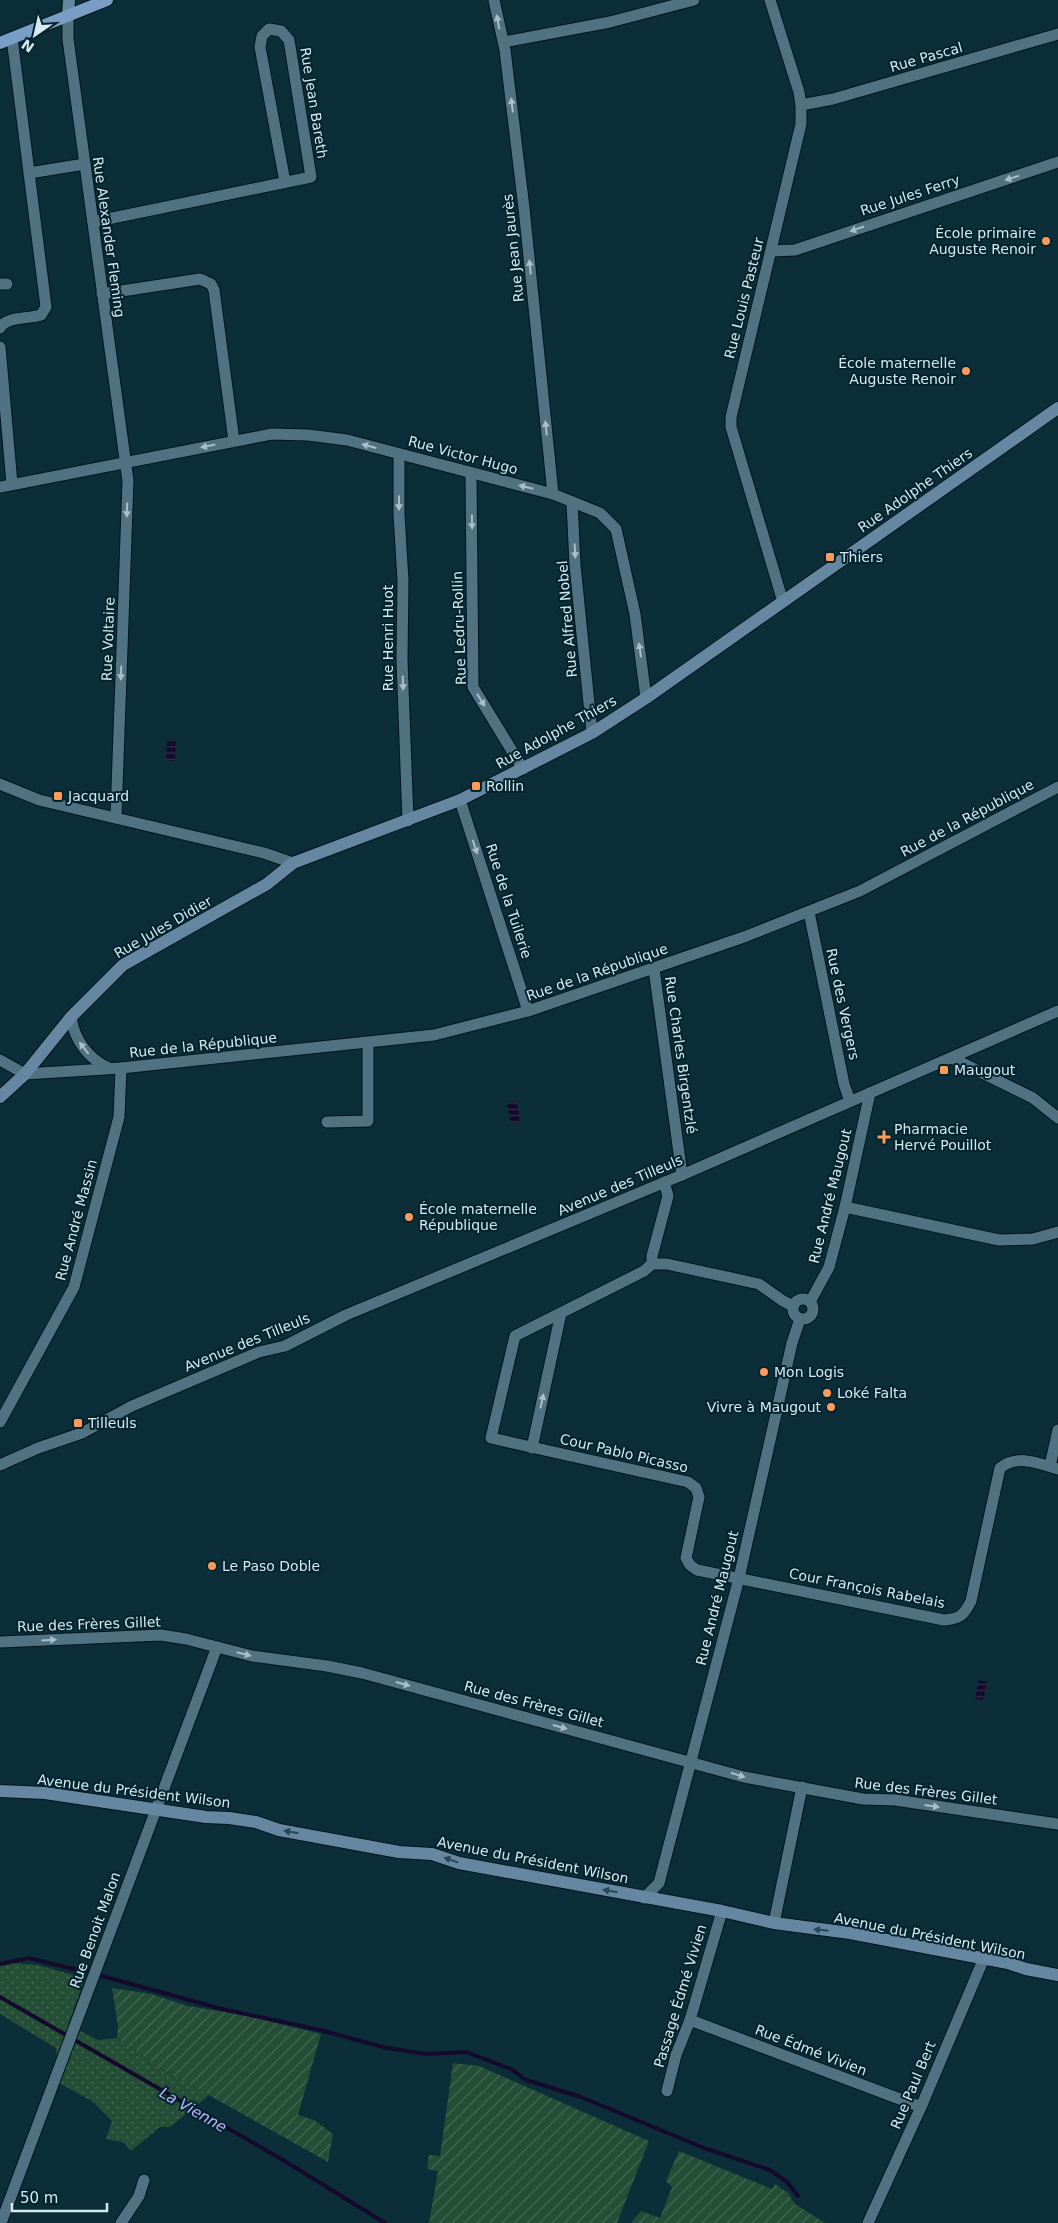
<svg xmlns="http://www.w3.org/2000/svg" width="1058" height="2223" font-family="'DejaVu Sans',sans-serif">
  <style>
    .grass { fill: url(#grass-dots) }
    .garden { fill: url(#garden-furrows) }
    .water { fill: url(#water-rules) }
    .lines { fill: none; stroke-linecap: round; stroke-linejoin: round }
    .stream { stroke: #150a2d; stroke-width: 4 }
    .street-casing { stroke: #00151d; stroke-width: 13 }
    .secondary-casing { stroke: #00151d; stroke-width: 14 }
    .primary-casing { stroke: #00151d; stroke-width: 14 }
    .street { stroke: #517280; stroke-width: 11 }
    .secondary { stroke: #6587a2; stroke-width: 12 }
    .primary { stroke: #799dc5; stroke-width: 12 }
    .oneway { fill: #a8bfc9 }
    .oneway2 { fill: #254757 }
    .poi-dot { fill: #fe9b59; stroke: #02242f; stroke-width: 2 }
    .labels { text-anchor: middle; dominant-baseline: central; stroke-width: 4; stroke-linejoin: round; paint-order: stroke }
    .street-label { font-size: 14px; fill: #d7e9f0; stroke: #02242f }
    .poi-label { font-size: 14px; fill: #d7e9f0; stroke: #02242f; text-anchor: start }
    .water-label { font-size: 15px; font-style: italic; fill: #c1b3f8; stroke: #02242f }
  </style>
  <defs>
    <pattern id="grass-dots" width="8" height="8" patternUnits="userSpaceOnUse" patternTransform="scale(1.25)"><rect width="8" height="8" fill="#254e36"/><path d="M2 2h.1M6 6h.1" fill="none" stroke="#446853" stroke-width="1.8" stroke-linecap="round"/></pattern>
    <pattern id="garden-furrows" width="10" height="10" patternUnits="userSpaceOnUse" patternTransform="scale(1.25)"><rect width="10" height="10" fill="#254e36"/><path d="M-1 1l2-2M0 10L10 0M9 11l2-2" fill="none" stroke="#446853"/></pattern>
    <pattern id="water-rules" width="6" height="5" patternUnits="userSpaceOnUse" patternTransform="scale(1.25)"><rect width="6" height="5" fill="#150a2d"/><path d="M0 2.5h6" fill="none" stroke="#362e4c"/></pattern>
  </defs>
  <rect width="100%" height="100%" fill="#0c2e39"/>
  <polygon class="grass" points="0,1962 38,1965 85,1978 68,2025 98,2040 117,2038 157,2066 209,2095 170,2127 160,2127 131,2151 123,2142 106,2139 112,2121 92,2101 59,2083 56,2048 0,2014"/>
  <g class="garden">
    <polygon points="112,1988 151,1994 188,2006 248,2016 321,2034 298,2115 314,2120 333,2134 328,2162 157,2066 117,2038 118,2026"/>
    <polygon points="453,2063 479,2066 649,2141 617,2223 429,2223 438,2171 427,2169 429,2155 440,2156"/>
    <polygon points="679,2151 772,2189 775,2184 788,2193 795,2204 825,2223 631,2223 641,2211 660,2218 672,2187 666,2181"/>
  </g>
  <g class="water">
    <polygon points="167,741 176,741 175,761 166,760"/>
    <polygon points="512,1101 517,1103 520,1122 511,1123 507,1105"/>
    <polygon points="979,1680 987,1682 983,1700 975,1699"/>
  </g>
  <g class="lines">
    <g class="stream">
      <polyline points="0,1964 29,1958 106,1977 218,2008 320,2030 387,2048 426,2054 466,2052 511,2069 526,2080 581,2097 704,2148 770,2170 787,2182 798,2196"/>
      <polyline points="0,1997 283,2160 385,2223"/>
    </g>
    <defs>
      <g id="street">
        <polyline points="494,0 505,50 524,208 553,494"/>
        <polyline points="770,0 799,92 801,105 801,124 731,417 731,427 783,602"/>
        <polyline points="68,16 68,39 128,481 116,816"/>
        <polyline points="504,42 610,22 694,0"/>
        <polyline points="801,105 833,99 1058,34"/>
        <polyline points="29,173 85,164"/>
        <polyline points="93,222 311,177 289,40 281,31 269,29 262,36 260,47 285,182"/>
        <polyline points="771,251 795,250 1058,162"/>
        <polyline points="0,284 7,284"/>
        <polyline points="102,294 200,279 211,284 214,290 234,441"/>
        <path d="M0,328c6,-12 29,-9 41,-13l5,-8 -34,-269"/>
        <polyline points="0,347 12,484"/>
        <polyline points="399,454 399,514 403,581 402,660 408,821"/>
        <polyline points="471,473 473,687 523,769"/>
        <polyline points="0,487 272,434 308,435 347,440 553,494 600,513 616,529 635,614 646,698"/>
        <polyline points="572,502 575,565 592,733"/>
        <polyline points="0,784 39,800 264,853 293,863"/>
        <polyline points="460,800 528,1011"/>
        <polyline points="809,912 844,1084 850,1101"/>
        <polyline points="654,969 682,1175"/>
        <path d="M71,1017c3,22 17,42 38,51"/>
        <polyline points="952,1058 1033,1098 1058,1118"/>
        <polyline points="0,1060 25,1074 121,1068 434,1035 528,1011 744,937 860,891 1058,787"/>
        <polyline points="327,1122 368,1121 368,1043"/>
        <polyline points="845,1207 999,1240 1033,1239 1058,1232"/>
        <polyline points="652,1264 652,1256 668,1196 664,1182"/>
        <circle cx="803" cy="1309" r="10"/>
        <polyline points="810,1302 829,1267 845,1207 870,1093"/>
        <path d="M793,1306l-10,-5 -24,-17 -92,-20h-15l-8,7 -129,65 -24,102 197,44 8,6 3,9 -13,61 4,7 7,5 247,50c16,-1 20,-5 27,-19l29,-133c17,-14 38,-5 58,1"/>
        <polyline points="0,1422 74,1287 119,1117 121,1068"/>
        <polyline points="532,1448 561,1313"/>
        <polyline points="0,1465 38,1448 82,1433 132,1406 259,1352 285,1346 346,1315 682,1175 1058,1011"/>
        <polyline points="1050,1466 1058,1430"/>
        <polyline points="0,1642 161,1635 186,1639 252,1656 327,1666 362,1673 744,1777 863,1799 895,1800 1058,1824"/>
        <polyline points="644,1898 659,1883 739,1578 792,1343 800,1319"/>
        <polyline points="774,1923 802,1787"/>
        <polyline points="690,2020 921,2107"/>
        <polyline points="667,2091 676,2055 690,2020 722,1911"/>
        <polyline points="1,2223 217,1647"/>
        <polyline points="121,2223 139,2196 144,2180"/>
        <polyline points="868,2223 921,2107 984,1958"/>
      </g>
      <g id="secondary">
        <polyline points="68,16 69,0"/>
        <polyline points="0,1097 25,1074 71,1017 123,965 267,884 293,863 460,800 592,733 646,698 1058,408"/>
        <polyline points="0,1791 45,1793 206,1817 229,1818 256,1822 279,1830 399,1852 432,1854 459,1863 722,1911 774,1923 850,1933 1008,1963 1026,1969 1058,1975"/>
      </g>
      <polyline id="primary" points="0,43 107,0"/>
    </defs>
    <use href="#street" class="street-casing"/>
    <use href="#secondary" class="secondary-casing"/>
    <use href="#primary" class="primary-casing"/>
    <use href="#street" class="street"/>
    <use href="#secondary" class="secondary"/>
    <use href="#primary" class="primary"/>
  </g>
  <defs><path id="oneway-solid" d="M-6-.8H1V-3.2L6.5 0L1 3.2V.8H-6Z" transform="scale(1.25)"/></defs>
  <g class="oneway">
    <use href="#oneway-solid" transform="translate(498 22) rotate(-100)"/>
    <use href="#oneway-solid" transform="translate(512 105) rotate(-97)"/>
    <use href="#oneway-solid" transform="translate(1012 178) rotate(162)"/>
    <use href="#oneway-solid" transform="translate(857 229) rotate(161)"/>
    <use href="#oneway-solid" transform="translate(530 267) rotate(-96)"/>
    <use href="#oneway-solid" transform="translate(546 428) rotate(-96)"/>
    <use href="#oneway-solid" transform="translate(208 446) rotate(169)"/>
    <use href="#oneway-solid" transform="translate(369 446) rotate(-165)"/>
    <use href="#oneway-solid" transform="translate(526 487) rotate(-166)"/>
    <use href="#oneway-solid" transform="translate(399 503) rotate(90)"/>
    <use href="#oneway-solid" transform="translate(127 510) rotate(92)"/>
    <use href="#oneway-solid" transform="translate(472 522) rotate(89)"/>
    <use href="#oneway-solid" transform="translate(575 551) rotate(87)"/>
    <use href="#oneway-solid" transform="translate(640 650) rotate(-98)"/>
    <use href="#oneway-solid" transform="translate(121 673) rotate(92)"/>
    <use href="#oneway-solid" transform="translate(403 683) rotate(88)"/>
    <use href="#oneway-solid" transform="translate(481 700) rotate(58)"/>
    <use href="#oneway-solid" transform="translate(475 847) rotate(72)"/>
    <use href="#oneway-solid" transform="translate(84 1048) rotate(-128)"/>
    <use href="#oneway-solid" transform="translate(542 1401) rotate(-78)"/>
    <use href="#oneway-solid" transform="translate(49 1640) rotate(-3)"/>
    <use href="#oneway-solid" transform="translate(244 1654) rotate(14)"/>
    <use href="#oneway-solid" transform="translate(403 1684) rotate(15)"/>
    <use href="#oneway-solid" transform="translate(560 1727) rotate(15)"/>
    <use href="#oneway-solid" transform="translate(738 1775) rotate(18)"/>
    <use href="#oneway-solid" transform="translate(932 1806) rotate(8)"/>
  </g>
  <g class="oneway2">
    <use href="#oneway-solid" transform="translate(291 1832) rotate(-170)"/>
    <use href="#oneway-solid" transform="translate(451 1860) rotate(-160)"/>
    <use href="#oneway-solid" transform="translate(610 1891) rotate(-170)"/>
    <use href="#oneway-solid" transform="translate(821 1930) rotate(-174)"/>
  </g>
  <g class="poi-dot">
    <circle cx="1046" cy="241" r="5"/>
    <circle cx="966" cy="371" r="5"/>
    <rect x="825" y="552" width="10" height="10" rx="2.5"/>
    <rect x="471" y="781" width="10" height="10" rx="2.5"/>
    <rect x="53" y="791" width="10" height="10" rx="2.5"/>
    <rect x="939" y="1065" width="10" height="10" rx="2.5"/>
    <path d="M881.5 1129.5h5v5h5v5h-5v5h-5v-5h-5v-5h5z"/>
    <circle cx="409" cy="1217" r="5"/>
    <circle cx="764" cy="1372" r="5"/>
    <circle cx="827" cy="1393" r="5"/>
    <circle cx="831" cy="1407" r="5"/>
    <rect x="73" y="1418" width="10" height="10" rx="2.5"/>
    <circle cx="212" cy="1566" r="5"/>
  </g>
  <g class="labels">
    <g class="street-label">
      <text transform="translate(926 57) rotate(-16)">Rue Pascal</text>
      <text transform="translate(314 103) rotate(81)">Rue Jean Bareth</text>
      <text transform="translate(910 195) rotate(-18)">Rue Jules Ferry</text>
      <text transform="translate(109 237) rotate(82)">Rue Alexander Fleming</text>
      <text transform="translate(513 248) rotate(-96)">Rue Jean Jaurès</text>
      <text transform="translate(744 298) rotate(-76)">Rue Louis Pasteur</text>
      <text transform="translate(463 455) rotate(15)">Rue Victor Hugo</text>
      <text transform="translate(915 490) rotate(-35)">Rue Adolphe Thiers</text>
      <text transform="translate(567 619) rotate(-95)">Rue Alfred Nobel</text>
      <text transform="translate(459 628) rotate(-92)">Rue Ledru-Rollin</text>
      <text transform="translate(388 638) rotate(-90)">Rue Henri Huot</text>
      <text transform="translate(108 639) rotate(-88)">Rue Voltaire</text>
      <text transform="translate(556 732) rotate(-29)">Rue Adolphe Thiers</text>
      <text transform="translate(967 818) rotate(-28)">Rue de la République</text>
      <text transform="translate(509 901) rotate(72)">Rue de la Tuilerie</text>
      <text transform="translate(163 927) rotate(-30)">Rue Jules Didier</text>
      <text transform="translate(597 972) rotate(-19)">Rue de la République</text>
      <text transform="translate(843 1004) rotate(78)">Rue des Vergers</text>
      <text transform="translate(203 1045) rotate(-6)">Rue de la République</text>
      <text transform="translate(681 1055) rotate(82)">Rue Charles Birgentzlé</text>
      <text transform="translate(620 1185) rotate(-23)">Avenue des Tilleuls</text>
      <text transform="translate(830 1196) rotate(-76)">Rue André Maugout</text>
      <text transform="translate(76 1220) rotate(-75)">Rue André Massin</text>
      <text transform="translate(247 1342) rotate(-22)">Avenue des Tilleuls</text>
      <text transform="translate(624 1453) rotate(13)">Cour Pablo Picasso</text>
      <text transform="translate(867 1588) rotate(11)">Cour François Rabelais</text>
      <text transform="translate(717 1598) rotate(-76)">Rue André Maugout</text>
      <text transform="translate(89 1624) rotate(-2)">Rue des Frères Gillet</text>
      <text transform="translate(534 1704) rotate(15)">Rue des Frères Gillet</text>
      <text transform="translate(134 1791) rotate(7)">Avenue du Président Wilson</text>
      <text transform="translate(926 1791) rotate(7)">Rue des Frères Gillet</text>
      <text transform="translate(533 1860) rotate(11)">Avenue du Président Wilson</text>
      <text transform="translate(95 1930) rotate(-70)">Rue Benoit Malon</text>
      <text transform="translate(930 1936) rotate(11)">Avenue du Président Wilson</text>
      <text transform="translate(680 1996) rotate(-73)">Passage Édmé Vivien</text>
      <text transform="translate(811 2050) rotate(21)">Rue Édmé Vivien</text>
      <text transform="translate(913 2085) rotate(-67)">Rue Paul Bert</text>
    </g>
    <g class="poi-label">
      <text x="1036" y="233" text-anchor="end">École primaire<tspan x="1036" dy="16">Auguste Renoir</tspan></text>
      <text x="956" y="363" text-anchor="end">École maternelle<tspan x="956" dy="16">Auguste Renoir</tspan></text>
      <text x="840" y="557">Thiers</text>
      <text x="486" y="786">Rollin</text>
      <text x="68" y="796">Jacquard</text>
      <text x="954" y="1070">Maugout</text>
      <text x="894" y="1129">Pharmacie<tspan x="894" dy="16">Hervé Pouillot</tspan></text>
      <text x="419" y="1209">École maternelle<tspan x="419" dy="16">République</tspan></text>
      <text x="774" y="1372">Mon Logis</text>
      <text x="837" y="1393">Loké Falta</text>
      <text x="821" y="1407" text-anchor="end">Vivre à Maugout</text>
      <text x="88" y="1423">Tilleuls</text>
      <text x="222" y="1566">Le Paso Doble</text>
    </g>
    <g class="water-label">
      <text transform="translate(193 2110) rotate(30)">La Vienne</text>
    </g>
  </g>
  <g transform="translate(35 35) rotate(214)" stroke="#02242f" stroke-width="4" paint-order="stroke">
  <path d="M0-4L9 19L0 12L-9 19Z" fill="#d7e9f0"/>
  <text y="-8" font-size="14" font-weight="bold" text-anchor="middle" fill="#d7e9f0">N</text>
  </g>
  <path d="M12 2203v8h95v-8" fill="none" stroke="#d7e9f0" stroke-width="2.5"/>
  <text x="20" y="2203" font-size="15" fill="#d7e9f0" stroke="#02242f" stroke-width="4" paint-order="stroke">50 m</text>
</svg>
